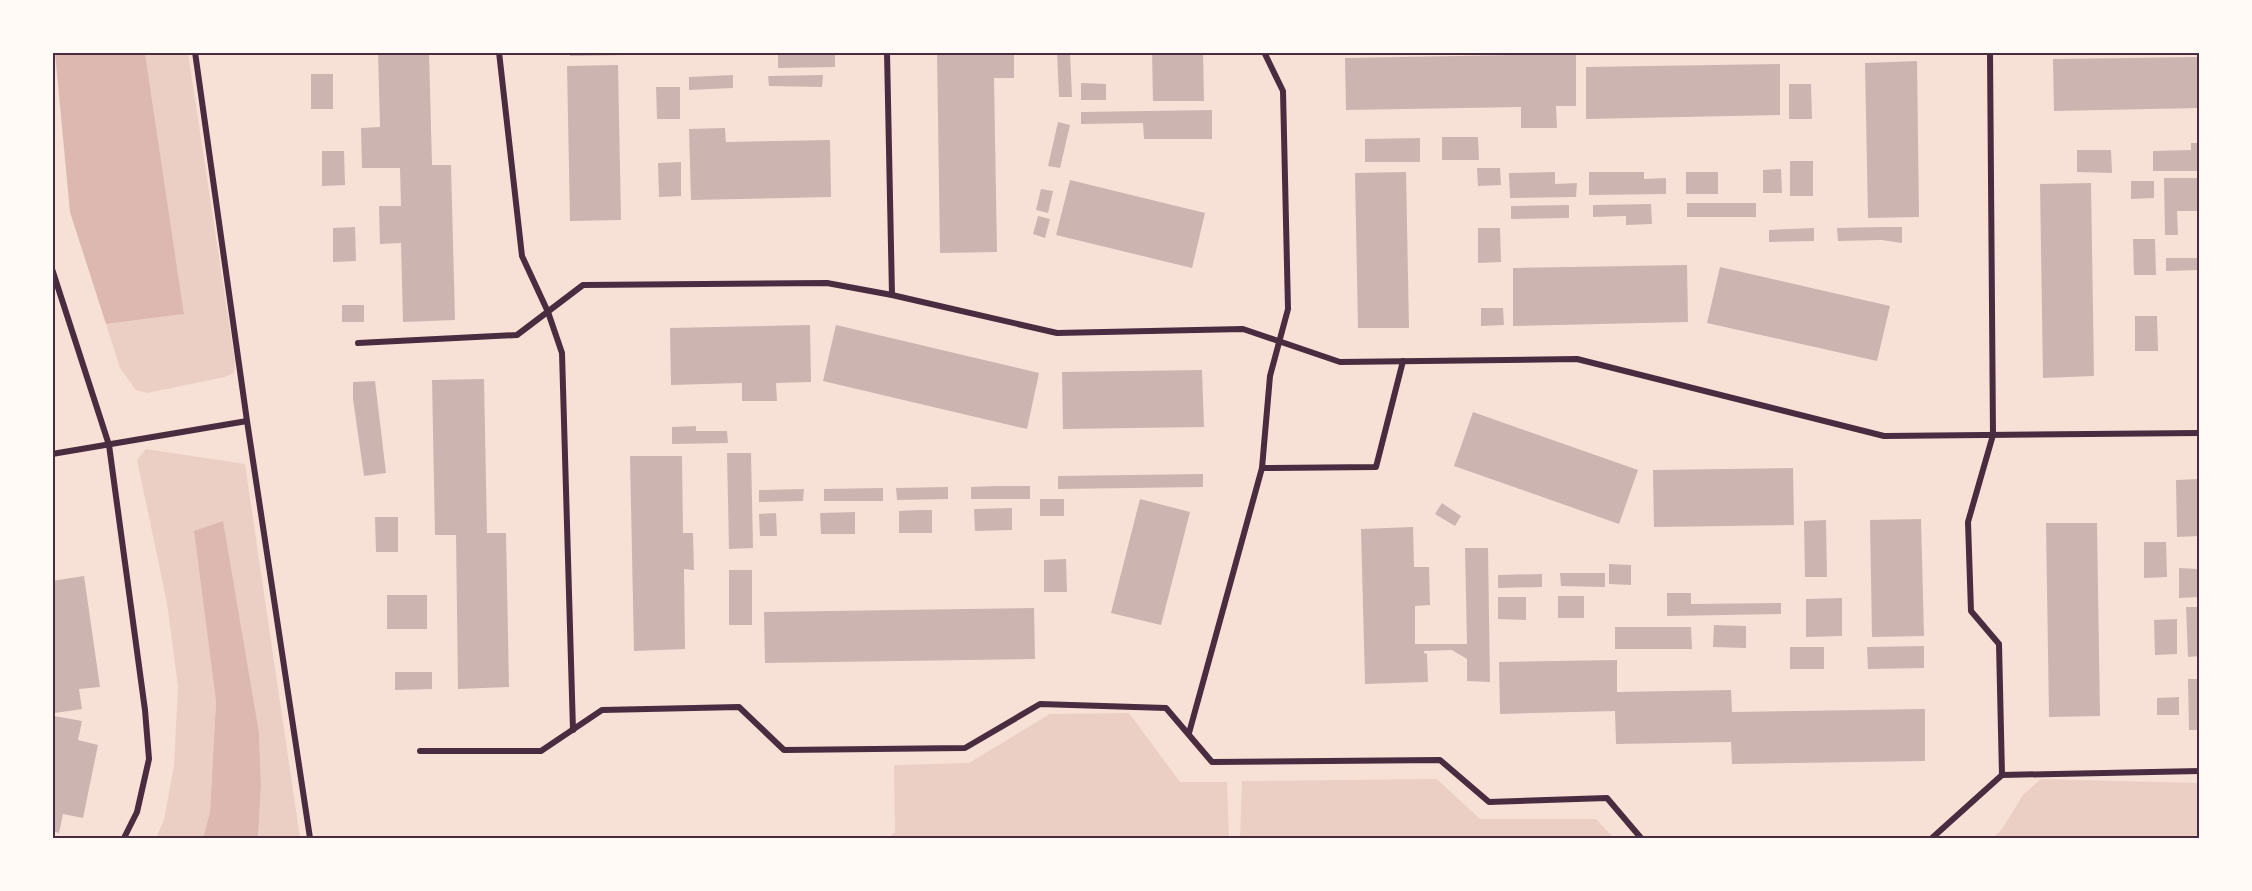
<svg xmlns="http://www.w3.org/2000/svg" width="2252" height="891" font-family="Poppins,sans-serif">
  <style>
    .green { fill: #ebcfc5 }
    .water { fill: #dcb8b0 }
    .building { fill: #ccb4b1 }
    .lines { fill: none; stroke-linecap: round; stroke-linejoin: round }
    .minor { stroke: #4a2c40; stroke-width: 6 }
    .neatline { fill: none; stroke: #4a2c40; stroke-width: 2 }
  </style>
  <rect width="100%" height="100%" fill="#f7e1d7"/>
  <g class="green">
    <polygon points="145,53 188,53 235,362 234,373 225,377 147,393 136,390 120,368 106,324 184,314"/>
    <polygon points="146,449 245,464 300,838 258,838 261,786 259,733 194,531 216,702 210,812 203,838 156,838 164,820 174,765 178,686 167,603 137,460"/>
    <polygon points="1129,713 1180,782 1227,782 1229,838 889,838 895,832 894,765 969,763 1050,714"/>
    <polygon points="1437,779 1480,819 1596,819 1614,838 1240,838 1242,781"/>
    <polygon points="2041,779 2199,783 2199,838 1993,838 2002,829 2023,795"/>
  </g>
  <g class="water">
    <polygon points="55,53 145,53 184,314 106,324 70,212"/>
    <polygon points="223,521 259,733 261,786 258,838 203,838 210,812 216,702 194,531"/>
  </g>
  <g class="building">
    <polygon points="378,52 429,52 432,165 451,165 455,320 403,322 401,243 380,244 379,206 401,206 400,168 362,168 361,128 380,127"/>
    <polygon points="570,52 627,52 627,55 570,56"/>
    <polygon points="778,52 835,52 835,67 778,68"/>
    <polygon points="937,52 1014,52 1014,78 994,78 997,252 940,253"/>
    <polygon points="1057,52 1070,52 1072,97 1059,97"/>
    <polygon points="1152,52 1203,52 1204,101 1153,101"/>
    <polygon points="1576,54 1576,106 1556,106 1557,128 1521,128 1521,107 1346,110 1345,58"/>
    <polygon points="2199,57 2199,108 2054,111 2053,59"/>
    <polygon points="1917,61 1919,217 1868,218 1865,63"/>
    <polygon points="1780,64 1780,115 1586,119 1586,67"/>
    <polygon points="618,65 621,220 570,221 567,66"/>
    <rect x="311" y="74" width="22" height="35"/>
    <polygon points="733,75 733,88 689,90 689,77"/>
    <polygon points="823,75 822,87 769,86 768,76"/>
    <polygon points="1081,83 1106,84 1106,100 1081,100"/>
    <polygon points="1789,84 1811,84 1812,119 1789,119"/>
    <polygon points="656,87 680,87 680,119 657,119"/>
    <polygon points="1212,110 1212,139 1144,139 1143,123 1081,124 1081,112"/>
    <polygon points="1058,122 1070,125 1060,168 1048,166"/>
    <polygon points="725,128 726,142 830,140 831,197 691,200 689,129"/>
    <polygon points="1442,137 1478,137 1479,160 1442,160"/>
    <polygon points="1420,138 1420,162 1365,162 1365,139"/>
    <polygon points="2191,143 2199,143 2199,171 2153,171 2153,151 2191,150"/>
    <polygon points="2077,150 2111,150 2112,173 2077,172"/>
    <polygon points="322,151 344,151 345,185 322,186"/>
    <rect x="1790" y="161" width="23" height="35"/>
    <polygon points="681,162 681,196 659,197 658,163"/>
    <polygon points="1477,168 1500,168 1501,185 1478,186"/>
    <polygon points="1781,169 1782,193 1763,193 1763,170"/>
    <polygon points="1406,172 1409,328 1358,328 1355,173"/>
    <polygon points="1555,172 1555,184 1577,183 1576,197 1510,198 1509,173"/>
    <polygon points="1589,172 1644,172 1644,179 1666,178 1666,194 1589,195"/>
    <rect x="1686" y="172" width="32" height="22"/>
    <polygon points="2164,178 2199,178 2199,211 2177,211 2178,235 2165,235"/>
    <polygon points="1070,180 1205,213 1192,268 1056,235"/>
    <polygon points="2131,181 2154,181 2154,198 2131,199"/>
    <polygon points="2091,183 2094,376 2043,378 2040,184"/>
    <polygon points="1041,189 1053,191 1048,213 1036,210"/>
    <rect x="1687" y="203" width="69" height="14"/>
    <polygon points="1651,204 1652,224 1626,225 1626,216 1593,217 1593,205"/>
    <polygon points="1569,205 1569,218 1511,219 1511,206"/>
    <polygon points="1038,216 1050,219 1045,238 1033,234"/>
    <polygon points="355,227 356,261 333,262 333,228"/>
    <polygon points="1881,227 1902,227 1902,243 1882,240 1838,241 1837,228"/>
    <polygon points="1478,228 1500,228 1501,262 1478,263"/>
    <polygon points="1814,228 1814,241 1769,242 1769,230"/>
    <polygon points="2133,239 2155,239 2156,275 2134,275"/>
    <polygon points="2166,258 2199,258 2199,270 2166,271"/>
    <polygon points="1687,265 1688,322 1513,326 1513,268"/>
    <polygon points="1720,267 1890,306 1877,361 1707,323"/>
    <rect x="342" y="305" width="22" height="17"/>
    <polygon points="1481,308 1503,308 1504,325 1481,326"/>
    <polygon points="2135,316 2157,316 2158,351 2135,351"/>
    <polygon points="810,325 811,382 776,383 777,401 742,401 742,383 671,385 670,328"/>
    <polygon points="836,325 1039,373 1027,429 823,381"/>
    <polygon points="1202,370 1204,427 1063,429 1062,372"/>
    <polygon points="484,379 487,533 506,533 509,687 458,689 456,535 435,535 432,380"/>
    <polygon points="375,381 386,473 364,476 353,399 353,382"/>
    <polygon points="1473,412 1638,470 1619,524 1454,466"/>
    <polygon points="696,426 696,431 727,431 728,443 672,444 672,427"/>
    <polygon points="727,453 751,453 753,548 729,549"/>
    <polygon points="630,456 682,456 683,533 693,533 694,570 684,569 685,649 634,651"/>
    <polygon points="1793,468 1794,525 1654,527 1653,470"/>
    <polygon points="1203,474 1203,487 1058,489 1058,476"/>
    <polygon points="2199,479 2199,536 2177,537 2176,480"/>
    <polygon points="996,486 1030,486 1030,499 971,499 971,487"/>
    <polygon points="948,487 948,499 897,500 896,488"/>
    <polygon points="883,488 883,501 824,501 824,489"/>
    <polygon points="804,489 803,501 759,502 759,490"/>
    <rect x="1040" y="499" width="24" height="17"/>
    <polygon points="1140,499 1190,512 1161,625 1111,613"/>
    <polygon points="1442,503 1461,516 1455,526 1435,514"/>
    <polygon points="1012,508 1012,530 975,531 974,509"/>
    <polygon points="919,510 932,510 932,533 899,533 899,511"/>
    <polygon points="855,512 855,534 821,534 820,513"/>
    <polygon points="776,513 777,536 760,536 759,514"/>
    <polygon points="375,517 398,517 398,552 376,552"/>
    <polygon points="1921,519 1924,636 1872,637 1870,520"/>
    <polygon points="1826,520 1827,577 1805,577 1804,521"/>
    <polygon points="2046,523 2097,523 2100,716 2049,717"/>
    <polygon points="1413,527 1414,567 1429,567 1430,605 1415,606 1415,644 1467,644 1465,548 1488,548 1490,682 1467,681 1467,659 1452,650 1424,651 1424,653 1427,654 1428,682 1365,684 1361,529"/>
    <polygon points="2144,542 2166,542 2167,577 2144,578"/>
    <polygon points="1066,559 1067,592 1044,592 1044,560"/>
    <polygon points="1609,564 1631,565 1631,585 1609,584"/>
    <polygon points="2179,568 2198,569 2199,597 2179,598"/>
    <rect x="729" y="570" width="23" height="55"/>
    <polygon points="1560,573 1605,573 1605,587 1561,586"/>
    <polygon points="1542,574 1542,587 1498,588 1498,575"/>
    <polygon points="84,576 100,687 79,689 82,709 55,713 54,716 82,721 78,740 98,745 83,818 63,814 59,833 52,831 52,581"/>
    <polygon points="1667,593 1691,593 1691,604 1781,603 1781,614 1667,616"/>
    <rect x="387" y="595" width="40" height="34"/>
    <rect x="1558" y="596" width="26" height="22"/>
    <polygon points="1498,597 1526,597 1526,620 1498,619"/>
    <polygon points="1842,598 1842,636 1806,637 1806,599"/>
    <polygon points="2186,607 2199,607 2199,656 2188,657"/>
    <polygon points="1034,608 1035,659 765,663 764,612"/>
    <polygon points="2177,619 2177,654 2155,655 2154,620"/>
    <polygon points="1714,625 1746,626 1746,648 1713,647"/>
    <polygon points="1615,627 1691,627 1692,649 1615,649"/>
    <polygon points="1924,646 1924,668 1868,669 1867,647"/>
    <rect x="1790" y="647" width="34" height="22"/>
    <polygon points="1617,660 1617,692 1731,690 1732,712 1925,709 1925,761 1732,764 1731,742 1616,744 1615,711 1500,714 1499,662"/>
    <polygon points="395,672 432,672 432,689 395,690"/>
    <polygon points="2188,679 2199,679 2199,730 2189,730"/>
    <polygon points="2179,697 2179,715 2157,715 2157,698"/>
  </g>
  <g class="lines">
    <g class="minor">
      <polyline points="195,52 247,421 310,838"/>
      <polyline points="499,52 522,256 548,312 562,353 573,730"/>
      <polyline points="887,52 892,295"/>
      <polyline points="1990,52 1993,435 1968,522 1971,611 1999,644 2002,775"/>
      <polyline points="52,269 109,445 145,710 149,759 137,812 124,838"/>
      <polyline points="358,343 517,335 583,285 827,283 892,295 1057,333 1243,329 1340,362 1577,359 1884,436 2200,433"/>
      <polyline points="52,454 247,421"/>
      <polyline points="1262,468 1376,467 1403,361"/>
      <polyline points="1189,733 1262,468 1270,376 1288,309 1283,91 1264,52"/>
      <polyline points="420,751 541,751 602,710 739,707 784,750 965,748 1040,704 1166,708 1212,762 1440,760 1489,802 1607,798 1641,838"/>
      <polyline points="1932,838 2002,775 2200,771"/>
    </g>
  </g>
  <rect width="2252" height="891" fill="none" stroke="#fffaf5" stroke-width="108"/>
  <rect x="54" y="54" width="2144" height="783" class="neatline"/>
</svg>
